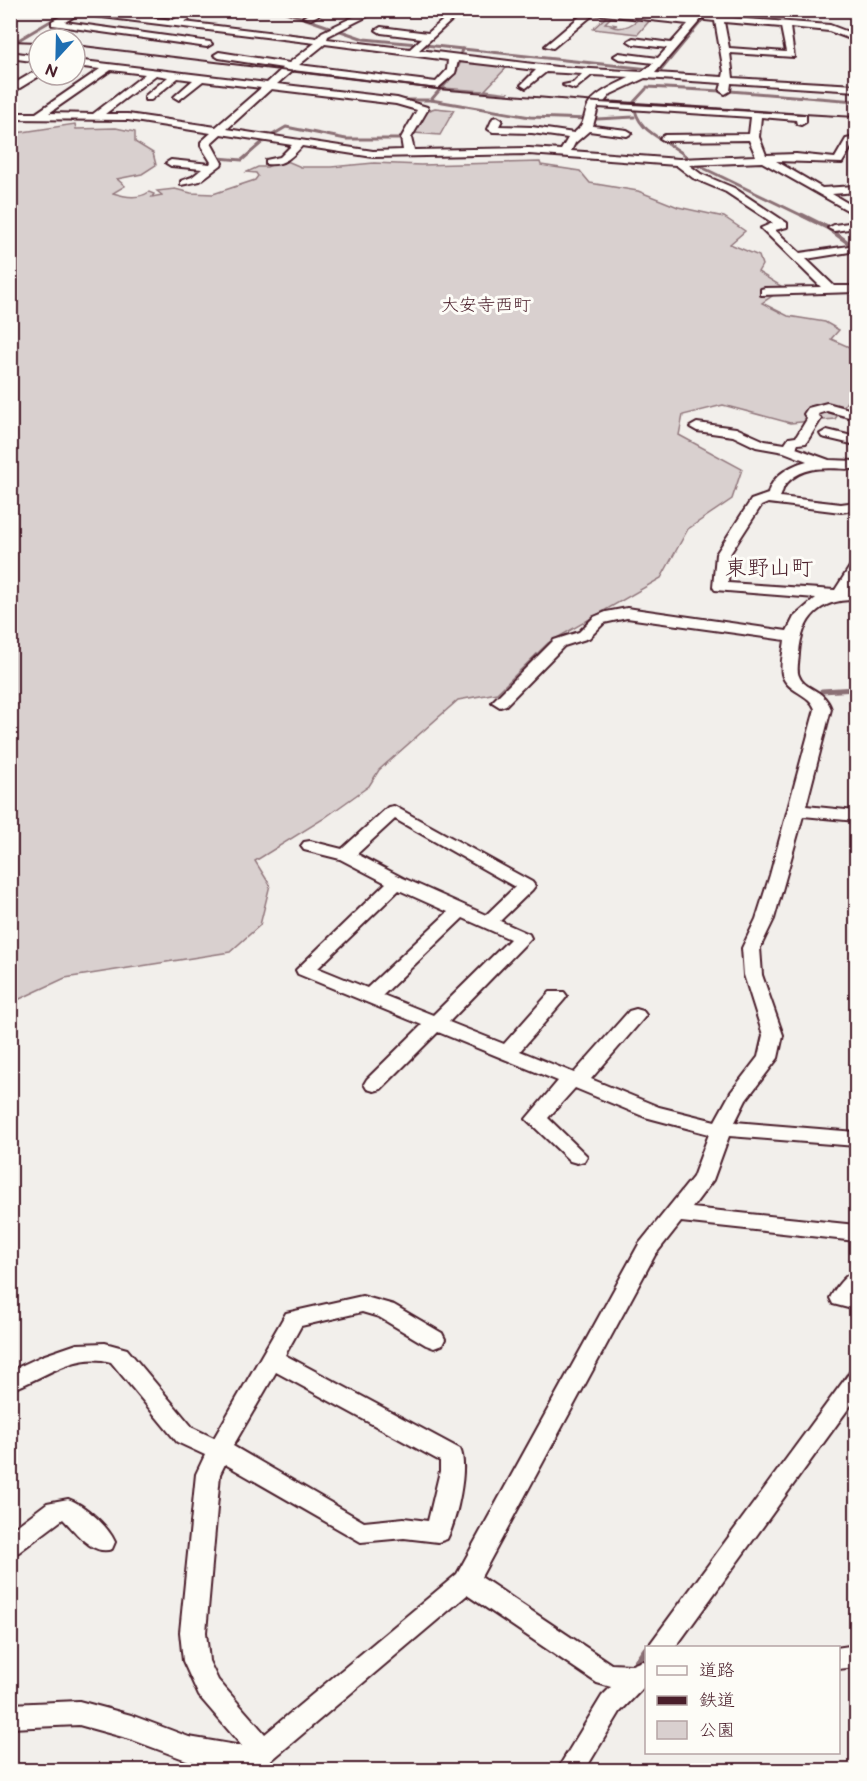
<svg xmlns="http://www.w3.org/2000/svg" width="867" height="1781" font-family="'Balsamiq Sans','Klee One',sans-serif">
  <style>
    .green { fill: #d9d0cf; stroke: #92787d; stroke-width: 1.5 }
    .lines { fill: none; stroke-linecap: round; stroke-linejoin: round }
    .stream-far3 { stroke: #8b6f75; stroke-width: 3 }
    .stream-far2 { stroke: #8b6f75; stroke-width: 4.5 }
    .stream-far1 { stroke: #8b6f75; stroke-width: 5 }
    .stream { stroke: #8b6f75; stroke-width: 8 }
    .street-casing { stroke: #4a1f2b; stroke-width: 4 }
    .street { fill: #fdfcf7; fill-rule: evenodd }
    .rail { stroke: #4a1f2b; stroke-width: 2 }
    .labels { text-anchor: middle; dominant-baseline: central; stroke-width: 6; stroke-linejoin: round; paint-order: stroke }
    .far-neighbourhood-label { font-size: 18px; fill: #4a1f2b; stroke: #fdfcf7 }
    .quarter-label { font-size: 22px; fill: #4a1f2b; stroke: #fdfcf7 }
  </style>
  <rect width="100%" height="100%" fill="#f2efeb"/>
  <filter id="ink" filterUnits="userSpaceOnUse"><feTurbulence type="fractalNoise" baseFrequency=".0167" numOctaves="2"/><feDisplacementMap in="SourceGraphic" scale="12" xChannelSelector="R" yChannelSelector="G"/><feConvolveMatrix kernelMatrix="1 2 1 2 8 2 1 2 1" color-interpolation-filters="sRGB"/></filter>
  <g filter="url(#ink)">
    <g class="green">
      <path d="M608,15h5l-8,8 12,2 -6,1c11,5 21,-1 29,-8l11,1 -13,15 -45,-5z"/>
      <polygon points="461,61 508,66 485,90 509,93 443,88 457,71"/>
      <path d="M435,108l19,2 -14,25 -26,-2c6,-10 9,-22 21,-25z"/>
      <path d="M75,124l1,5 40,-1 19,4v10l18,11 3,12 -14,9 -25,5 8,7 -12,7c12,4 26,6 36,-1l5,2 -2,3 10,-2 -5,-4 18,-2 16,4 22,1 42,-14 3,-4 -2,-3 -9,-1 11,-5h9l11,-5 9,-1 14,6h30l43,-4 47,2 119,-3 1,3 39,6 10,12 48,8 40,16 46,10 21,14 -15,13 29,12 3,9 -4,7 26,16 -22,15 26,13 37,6 14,8 -8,9 25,11v42l-4,2 -17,25 -45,4 -67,-18 -40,10 -4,20 63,34 -10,30 -44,30 -27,49 -113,65 -51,50 -39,7 -79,70 -10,16 -46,33 -68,42 15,24 -10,40 -30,27 -165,26 -54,25 -1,-869z"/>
    </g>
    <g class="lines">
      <g class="stream-far3">
        <polyline points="280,10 364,39 417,44"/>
        <polyline points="706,15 727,18"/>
        <polyline points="829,27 856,36"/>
        <polyline points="10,45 66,12"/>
        <polyline points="425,45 649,69"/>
        <polyline points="462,49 455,72 431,100 530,117 589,119"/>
        <polyline points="657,75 704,18 710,19"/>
        <polyline points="647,87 721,91"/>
        <path d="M646,89l-12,13c1,33 36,37 56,58"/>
        <polyline points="730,91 856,101"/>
        <polyline points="404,100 431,100"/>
        <polyline points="69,114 116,114"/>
        <polyline points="597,119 634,117"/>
        <polyline points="269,137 286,127 346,139 403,139"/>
        <polyline points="218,158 242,160 266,139"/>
        <polyline points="693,163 805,217"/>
      </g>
      <polyline class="stream-far2" points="802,215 828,228 854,247"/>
      <polyline class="stream-far1" points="822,691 856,689"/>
      <g class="stream">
        <polyline points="847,1379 856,1367"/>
        <polyline points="634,1667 646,1650"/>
      </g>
      <defs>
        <g id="street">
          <path d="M61,10h30l82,10 19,-10h12l-20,12 133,16 5,-6 46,-22h12l-52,26 -1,3 83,10 12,-11 -41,-5 -5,-3 5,-3 47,6 20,-17 -25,-6h40l-44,40 138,17 85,5 12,-9 -35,-4 -5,-3 5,-3 39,5 9,-10 -34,-4 -5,-3 5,-3 38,5 17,-19 -94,-10 -41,34 -8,-2 39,-33 -8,-3h35l81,9 8,-9h9l-54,63 68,4 1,-5 -9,-51 -10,-1v-4l125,9 26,10v6l-27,-10 -39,-4 4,30 -64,-4 3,25 123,7v6l-125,-8 -1,8 -5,3 -5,-3 2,-8 -77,-5 -34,16 -7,8 202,13v7l-5,3 -4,-1 -1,-4 -35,-3 -2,20 7,18 30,-1 39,4 11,-19 10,-2v6h-2l-12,20 -66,-2 46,27 34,-2v6l-24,2 24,14v7l-94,-53 -73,3 12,9 33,14 53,35v4l-12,3 25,23 56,-8v6l-50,8 28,27h22v6l-95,3v-6l4,-1 56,-1 -60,-59 12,-5 -47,-31 -33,-14 -17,-13 -147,-11 -156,3 -71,-11c-11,12 -19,20 -36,18v-4l14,-3 12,-12 -71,-11 -10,9 11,20 -1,2 -21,16 -19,4v-4l11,-4 10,-8 -31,-3 -5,-3 5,-3 39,4 1,-2 -10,-16v-4l10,-9 -83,-13 -118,-1v-6h26l64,-44 -25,-3v-6l192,23 16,-15 -64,-10 -5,-3 5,-3 70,11 26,-20 -237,-29 -13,8 145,20 2,2 -5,3 -155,-22v-4l15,-8zM724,22l57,5 5,25 -57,-4zM325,44l123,16 -1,10 -11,12 -137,-17zM458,61l78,9 -15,15 5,3 20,-16 36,2 -9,9 -10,2 12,4 17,-14 39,2c-12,6 -39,17 -44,31 -4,11 -2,16 -13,25l-42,-6 -33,-1 3,-6 -5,-3 -4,1 -5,11 5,3 39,1 36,5 -7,12 -32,-2 -115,2 -3,-12 17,-29 -1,-2 -30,-9 -120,-14 16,-14 145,18 17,-15zM111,70l34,4 -52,40 -44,-1zM156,75l12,2 -23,19v4h6l27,-22 15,2 -17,15 -2,2 5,3 24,-19 58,7 -45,39 -88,-13h-23zM271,89l125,15 21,6 -16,28 2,12 -30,1 -146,-22zM598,107l153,10 -2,17 -84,1 -5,3 5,3 84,-1 7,16 -77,3 -108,-8 4,-8 14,-12 38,5 5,-3 -5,-3 -34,-4z"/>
          <polygon points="315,10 328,10 311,19 303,17"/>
          <polygon points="10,52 39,56 39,62 10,58"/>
          <polygon points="39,69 39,75 41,75 10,94 10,86"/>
          <polygon points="856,222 856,228 834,231 828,228 834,225"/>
          <path d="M827,403l29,8v8l-29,-8 -9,3 3,5 -15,24 -8,1 -2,4 33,12 27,1v8c-25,0 -52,-6 -70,15 -4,4 -3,8 -6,13l61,7 15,-2v8l-15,2 -73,-9 -7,3 -31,48 -2,29 107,7 16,-25 5,-1v15l-7,12 7,1v8c-36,-1 -54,17 -57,53 0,7 -3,17 0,23 5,14 25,12 32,33l-25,97 50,5v10l-53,-5 -29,103 -14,29 2,27 21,60 -5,23 -32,42 -11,22 121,10v14l-127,-10 -16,44 -21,28 164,17v16l-175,-19 -26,33 -174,322 130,87 21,1 10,-4 4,1v26h-3l-23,24 -35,58h-28l45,-74 9,-9 -14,-4 -130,-88 -207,175h-32v-2l-39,-7 -59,-22 -51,-14 -69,3v-24l69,-3 52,14 58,22 53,9 -43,-50 -16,-35 -3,-29 16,-158 9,-19 -28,-13 -66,-80c-37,-11 -67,17 -101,28v-19l32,-15 35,-12 28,-1 22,6 66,79 21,10 72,-125 76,-17 32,9 48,28 3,6 -3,6 -8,3 -8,-3 -47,-28 -17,-5 -61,14 -16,29 175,94c9,18 -4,73 -13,90l-9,3 -34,-4 -43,4 -136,-78 -5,10 -14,158 3,29 9,19 47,54 192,-160 182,-330 54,-67 16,-43 -64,-17 -70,-29 -27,30 39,38 -3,5 -7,2 -7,-2 -44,-42 32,-38 -120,-49 -57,57 -7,2 -7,-2 -3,-5 3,-5 55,-54 -124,-51 -2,-4 90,-87 -46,-24 -36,-9 -3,-4 3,-4 6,-1 32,8 46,-42 6,-1 138,76 3,4 -3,4 -32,31 29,13 2,4 -82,84 55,22 46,-52h14l3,4 -3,4 -44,51 54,22 55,-62 7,-2 7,2 3,4 -3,4 -52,60 68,28 56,14 16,-29 27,-35 5,-22 -19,-60 -2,-27 14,-29 14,-44 45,-166c-5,-16 -29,-17 -33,-35 -2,-10 2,-24 3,-34l-158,-22 -23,5 -15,15 -25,8 -58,59 -6,2 -8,-5 62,-62 25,-8 15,-15 12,-5 21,-4 160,23 7,-14 22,-19 -101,-8 -2,-3 3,-33 35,-54 17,-6c4,-18 21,-28 39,-33l-23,-9 -28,-5 -23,-11 -36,-5 -7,-4 7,-4 39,5 29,13 20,3 4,-6 7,-1 11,-18 -3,-5 4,-6zM395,819l120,68 -29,28 -83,-37 -46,-24zM399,890l49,22 -81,76 -49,-20zM463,918l47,21 -77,76 -50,-20zM276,1372l164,89v10l-12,50 -24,-3 -40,4 -131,-76z"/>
          <polygon points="827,430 856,437 856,445 822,437 820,434"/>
          <path d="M856,1271v39l-23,-6 -3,-6c6,-11 14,-23 26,-27z"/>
          <polygon points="856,1372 856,1398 675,1648 647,1648 848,1375"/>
          <path d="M68,1499c17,6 40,27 47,43l-3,7c-20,7 -36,-17 -49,-30l-44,33 -9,3v-24l37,-28z"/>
          <polygon points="856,1645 856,1667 838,1669 838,1648 836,1648"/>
        </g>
      </defs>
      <use href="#street" class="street-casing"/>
      <use href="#street" class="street"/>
      <g class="rail">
        <polyline points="10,41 39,42"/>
        <polyline points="75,45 437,89 598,102 856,117"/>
      </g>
    </g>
  </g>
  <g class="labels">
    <g class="far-neighbourhood-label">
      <text x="486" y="305">大安寺西町</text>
    </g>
    <g class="quarter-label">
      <text x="769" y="568">東野山町</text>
    </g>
  </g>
  <rect width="867" height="1781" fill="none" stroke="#fdfcf7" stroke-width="36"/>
  <rect x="18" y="18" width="831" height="1745" fill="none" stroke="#4a1f2b" stroke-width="2" filter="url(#ink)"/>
  <rect x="645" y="1646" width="195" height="108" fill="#fdfcf7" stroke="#b5a4a5" stroke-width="1.5"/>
  <rect x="657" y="1666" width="30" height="9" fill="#fdfcf7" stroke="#b5a4a5" stroke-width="1.5"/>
  <text x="699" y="1676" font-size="18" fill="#4a1f2b">道路</text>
  <rect x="657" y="1696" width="30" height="9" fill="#4a1f2b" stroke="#b5a4a5" stroke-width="1.5"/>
  <text x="699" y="1706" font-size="18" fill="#4a1f2b">鉄道</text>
  <rect x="657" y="1721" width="30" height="18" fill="#d9d0cf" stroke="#b5a4a5" stroke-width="1.5"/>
  <text x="699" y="1736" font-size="18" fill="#4a1f2b">公園</text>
  <g transform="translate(57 57) rotate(202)"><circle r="28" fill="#fdfcf7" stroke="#b5a4a5" stroke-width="1.5"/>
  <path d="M0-4.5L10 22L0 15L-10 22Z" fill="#1f6fb2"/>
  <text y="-9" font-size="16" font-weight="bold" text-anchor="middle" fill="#4a1f2b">N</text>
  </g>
</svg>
